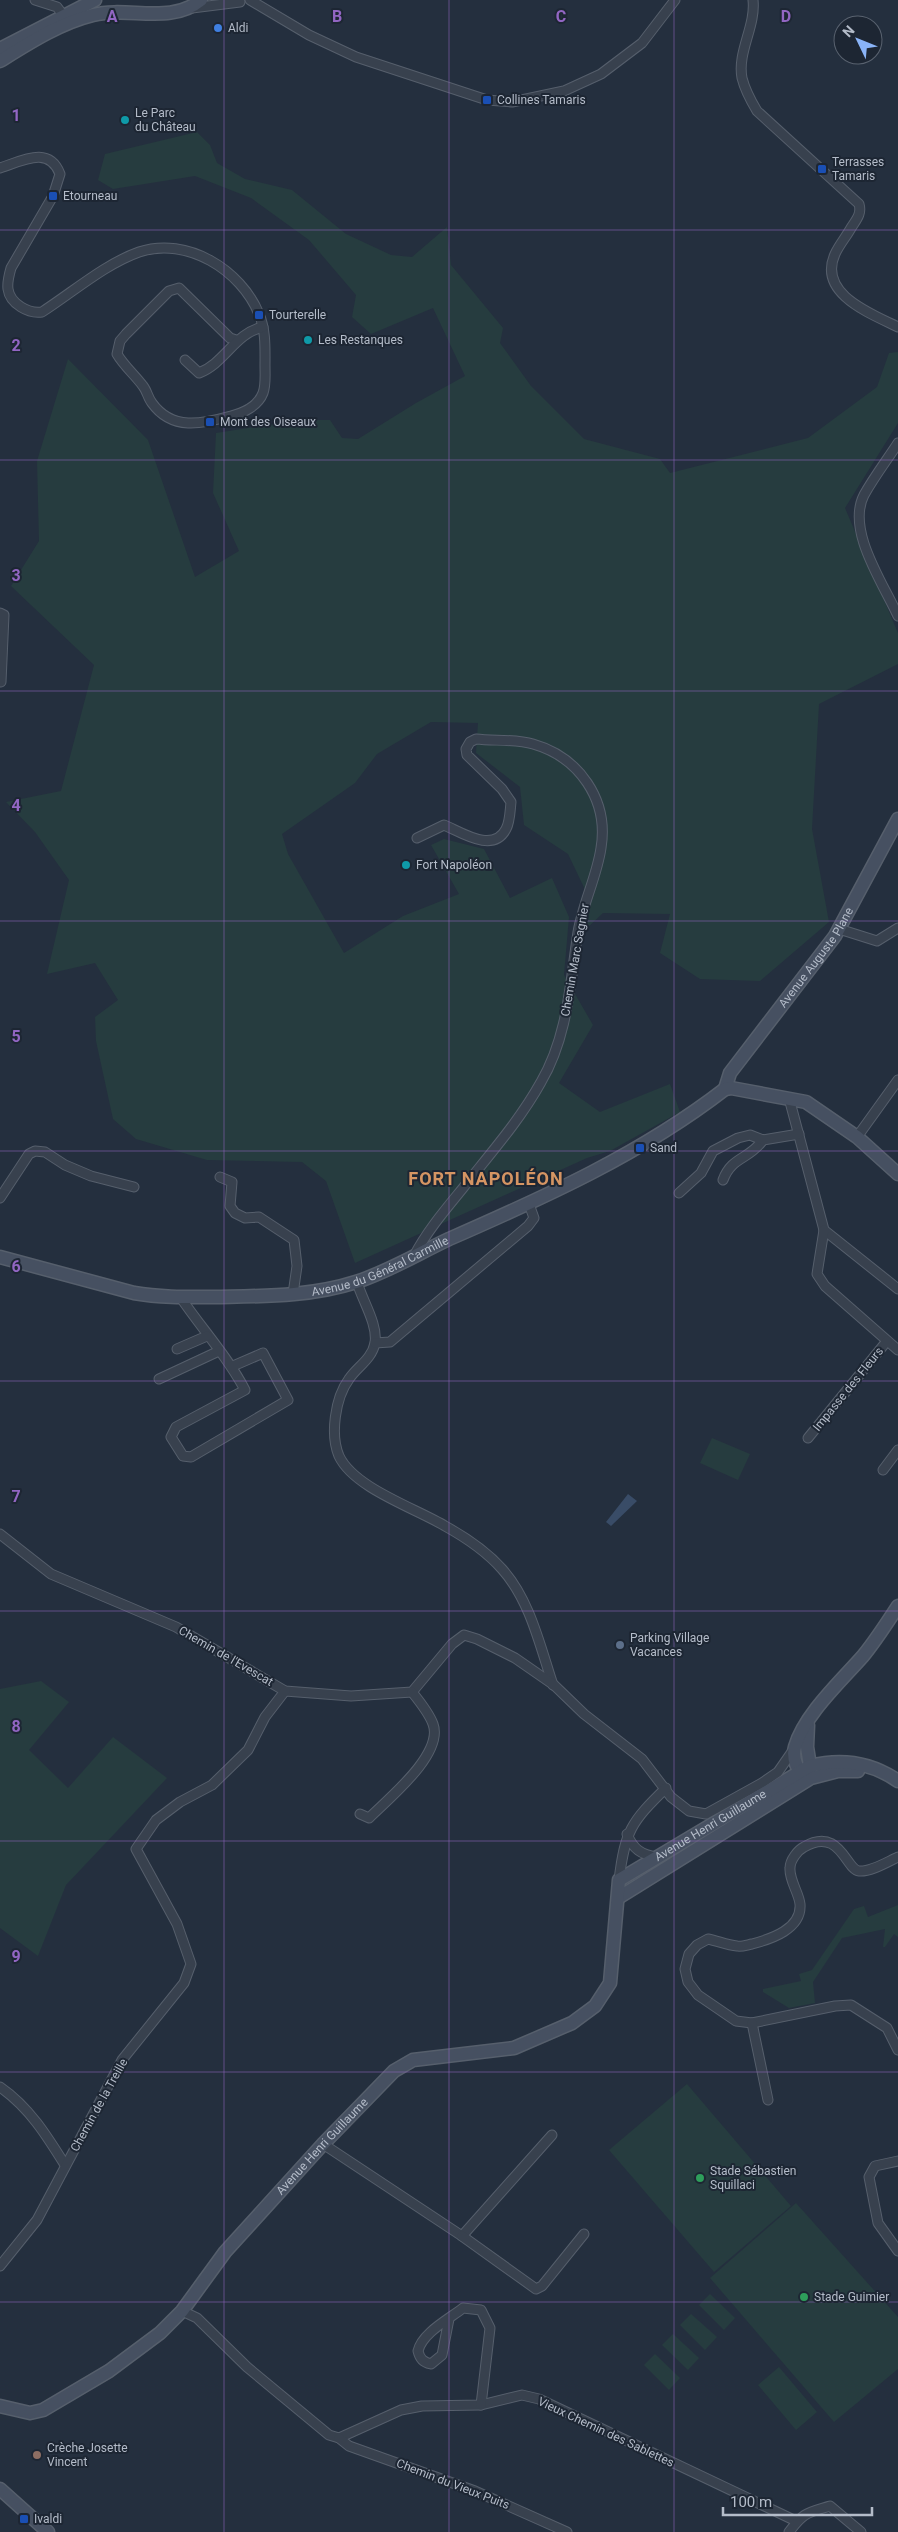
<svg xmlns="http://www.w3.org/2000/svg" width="898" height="2532" font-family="Roboto,sans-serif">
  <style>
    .green { fill: #263c3f }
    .water { fill: #394c67 }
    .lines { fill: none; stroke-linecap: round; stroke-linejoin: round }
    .street-casing { stroke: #565f6c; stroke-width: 11 }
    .secondary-casing { stroke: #565f6c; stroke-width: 15 }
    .street { stroke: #38414e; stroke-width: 9 }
    .secondary { stroke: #465061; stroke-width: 12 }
    .grid { fill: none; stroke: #9266c3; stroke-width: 1; stroke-opacity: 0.55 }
    .shop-dot { fill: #3f7fe0; stroke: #1d2633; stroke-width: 2 }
    .transit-dot { fill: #1a4fb4; stroke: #1d2633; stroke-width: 2 }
    .culture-dot { fill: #0f9aa8; stroke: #1d2633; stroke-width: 2 }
    .service-dot { fill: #5c6f8a; stroke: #1d2633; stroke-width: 2 }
    .leisure-dot { fill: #2e9e5b; stroke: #1d2633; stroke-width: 2 }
    .education-dot { fill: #8d6e63; stroke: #1d2633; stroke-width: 2 }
    .labels { text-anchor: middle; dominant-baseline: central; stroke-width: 4; stroke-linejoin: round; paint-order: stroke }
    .poi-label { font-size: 12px; fill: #b4bcc9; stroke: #1d2633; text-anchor: start }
    .street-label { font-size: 12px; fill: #b4bcc9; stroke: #1d2633 }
    .district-label { font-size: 18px; font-weight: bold; letter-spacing: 1px; fill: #d59563; stroke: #1d2633 }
    .grid-label { font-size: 16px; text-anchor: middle; font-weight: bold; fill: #9266c3; stroke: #1d2633; stroke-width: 4; stroke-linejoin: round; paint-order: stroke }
  </style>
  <rect width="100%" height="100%" fill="#242f3e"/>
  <g class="green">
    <polygon points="197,132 210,145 217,163 245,179 292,190 346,234 391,255 412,257 447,227 451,265 503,328 500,343 531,386 584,439 660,459 670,473 808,438 877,387 889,353 898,352 898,423 845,508 898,633 898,664 819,704 812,829 829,922 760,981 700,979 660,953 670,914 603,913 586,929 583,926 590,900 568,854 524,825 520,787 476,753 478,723 431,722 377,754 355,783 282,834 288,854 344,953 403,916 459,894 431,845 444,839 484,849 510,898 552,878 569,917 564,975 593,1025 559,1083 600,1112 670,1084 680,1112 610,1151 587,1158 355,1263 326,1181 302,1162 207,1160 136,1139 113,1119 96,1041 95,1017 118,1000 95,963 47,974 69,880 35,832 6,802 61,791 94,665 11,586 39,541 37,461 68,359 148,440 195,577 239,551 213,493 216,433 298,420 330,420 342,438 358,439 416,403 465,376 433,308 371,334 352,317 356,295 309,240 251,198 195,176 113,189 98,180 105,154"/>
    <polygon points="712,1438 750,1454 738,1480 700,1463"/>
    <polygon points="41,1681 69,1702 29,1750 68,1788 113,1737 167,1778 66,1885 38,1956 0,1928 0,1689"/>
    <polygon points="898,1905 898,1937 894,1934 885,1947 883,1947 885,1929 842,1938 813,1982 815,2003 789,2008 763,1992 763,1989 801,1981 799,1974 812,1970 854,1909 864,1906 868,1917"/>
    <polygon points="687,2084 791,2206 714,2272 609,2150"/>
    <polygon points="796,2203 898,2317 898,2369 834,2422 710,2278"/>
    <polygon points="710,2294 735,2318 724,2330 699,2305"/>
    <polygon points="691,2314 717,2337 705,2350 680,2325"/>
    <polygon points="673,2334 699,2358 688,2370 662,2345"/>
    <polygon points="655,2354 680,2378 669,2390 644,2365"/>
    <polygon points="779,2367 817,2412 796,2430 758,2385"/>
  </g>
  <polygon class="water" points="628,1494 637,1501 611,1526 606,1522"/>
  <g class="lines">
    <defs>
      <g id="street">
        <polyline points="35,0 57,7 63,15"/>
        <polyline points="250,0 309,35 356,57 487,100 512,102 564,91 601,74 642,43 675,0"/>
        <path d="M753,0c3,26 -16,52 -11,78 3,12 9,23 15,33l102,93c3,10 -3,16 -8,24 -5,9 -12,17 -16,26 -18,40 37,60 63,73"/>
        <polyline points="192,8 240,2"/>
        <path d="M0,168c22,-7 49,-23 60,6l-7,22 -42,72c-2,7 -4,14 -3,21 2,15 21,25 34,23 31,-20 63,-48 97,-60 48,-16 102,18 120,62 7,16 6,35 6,52 0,9 1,19 -2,27 -5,13 -20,20 -32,23 -29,8 -59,15 -79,-13 -4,-5 -5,-12 -9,-17 -8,-11 -19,-20 -26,-32l3,-13 6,-7 43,-43 10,-3 51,50 6,2"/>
        <path d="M185,360l14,13c26,-10 36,-40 64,-46"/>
        <path d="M898,443c-11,17 -24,34 -34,52 -18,35 19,88 34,121"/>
        <polyline points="0,613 4,615 1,682"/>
        <polyline points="839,929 877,941 898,928"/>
        <polyline points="789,1098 824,1230 898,1289"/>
        <polyline points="857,1137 898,1080"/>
        <polyline points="220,1177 232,1182 230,1206 235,1213 245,1218 259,1217 294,1240 297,1266 293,1294"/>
        <path d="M723,1180c9,-24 26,-20 40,-40"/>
        <polyline points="679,1193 701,1173 713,1151 738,1138 750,1135 763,1140 799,1134"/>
        <polyline points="0,1198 29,1154 35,1151 45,1152 65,1165 91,1176 134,1187"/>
        <polyline points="824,1230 817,1274 825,1286 898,1350"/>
        <path d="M414,1256c13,-25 31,-46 49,-68 27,-34 57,-68 78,-106 27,-46 29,-99 37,-150 5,-29 19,-56 23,-84 8,-48 -22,-91 -68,-104 -17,-5 -39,-3 -57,-5l-6,3 -4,7 1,6 35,34 9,13c-1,9 -1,20 -5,27 -13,25 -45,3 -62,-4l-27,13"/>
        <path d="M357,1282c5,18 21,42 18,61 -3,16 -18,24 -26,36 -14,19 -19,56 -10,77 15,32 76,52 106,70 20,11 41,25 57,43 28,31 38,77 51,116"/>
        <path d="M181,1298c21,31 47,59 64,92l-69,37 -5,10 12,19 8,1 97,-57 -25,-47 -30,13"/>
        <polyline points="375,1343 390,1342 528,1226 534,1218 529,1204"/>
        <polyline points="177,1349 207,1336"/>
        <polyline points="159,1379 219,1351"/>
        <polyline points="808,1438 887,1341"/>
        <polyline points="883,1470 898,1450"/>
        <polyline points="0,1534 51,1574 176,1627 285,1691 351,1696 412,1692 452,1644 464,1635 477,1639 515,1658 554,1685 584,1714 642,1759 671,1797 689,1811 706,1814 762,1783 778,1772 794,1749"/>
        <path d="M360,1814l9,4c19,-19 75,-64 64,-94 -4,-11 -13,-22 -21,-32"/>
        <path d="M627,1834c6,15 14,21 31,23"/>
        <path d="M898,1857c-11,5 -27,15 -39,14 -13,-1 -19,-45 -55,-24 -6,3 -14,13 -14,21 -1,12 9,25 10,36 2,25 -29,35 -48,40 -5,1 -11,3 -15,2 -10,-1 -19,-5 -29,-7l-11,6 -8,9 -4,15 3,13 10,13 38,26 16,2 83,-17 16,-1 36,23 11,22"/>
        <path d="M619,1880c6,-49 12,-58 47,-92"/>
        <polyline points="752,2023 768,2100"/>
        <path d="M0,2087c29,20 47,49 65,78"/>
        <polyline points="323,2144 462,2236 552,2135"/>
        <polyline points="462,2236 536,2289 542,2286 584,2234"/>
        <polyline points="898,2251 878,2223 869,2177 875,2166 898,2161"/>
        <polyline points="0,2266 37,2220 122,2060 184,1983 191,1964 177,1924 136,1849 156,1820 180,1802 212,1785 248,1750 265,1717 285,1691"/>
        <polyline points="182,2311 197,2318 247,2367 329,2435 339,2438 401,2410 422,2406 481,2405 522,2395 539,2399 796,2521"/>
        <path d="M449,2319l-7,36 -11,9c-8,-2 -11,-5 -13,-13 4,-18 31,-32 45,-43l18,2 9,18 -9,77"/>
        <polyline points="339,2438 349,2446 475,2491 567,2532"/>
        <path d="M789,2532c15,-20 18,-19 41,-26l31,26"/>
      </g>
      <g id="secondary">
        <polyline points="0,49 95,0"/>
        <path d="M0,61c29,-18 60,-38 93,-46 35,-9 78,10 108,-15"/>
        <path id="s1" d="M725,1089l5,-16 105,-137 63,-117"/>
        <path id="s2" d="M0,1257l134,36c29,5 58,4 87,4 45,-1 92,-1 135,-15 32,-10 63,-29 93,-43 96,-42 192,-85 276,-150l6,-1 75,14 51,35 41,37"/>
        <polyline points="806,1773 810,1766 807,1747 808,1725"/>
        <path d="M806,1777c-9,-5 -14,-20 -11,-30 9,-32 46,-66 68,-91 13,-16 24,-33 35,-50"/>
        <polyline points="618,1898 811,1778 838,1771 858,1771"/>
        <path id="s3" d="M0,2406l30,7 13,-3 66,-39 51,-38 22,-22 43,-59 98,-108 71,-73 19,-11 101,-12 58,-25 23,-17 15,-23 9,-103 191,-114c32,-8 62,-3 88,15"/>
        <polyline points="0,2489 48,2532"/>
      </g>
    </defs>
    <use href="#street" class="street-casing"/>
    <use href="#secondary" class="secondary-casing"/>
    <use href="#street" class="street"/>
    <use href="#secondary" class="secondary"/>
  </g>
  <path class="grid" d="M224,0v2532M449,0v2532M674,0v2532M0,230h898M0,460h898M0,691h898M0,921h898M0,1151h898M0,1381h898M0,1611h898M0,1841h898M0,2072h898M0,2302h898"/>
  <circle class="shop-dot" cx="218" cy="28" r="5"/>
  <g class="transit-dot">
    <rect x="482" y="95" width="10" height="10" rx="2.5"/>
    <rect x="817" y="164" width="10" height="10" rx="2.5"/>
    <rect x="48" y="191" width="10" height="10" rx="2.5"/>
    <rect x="254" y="310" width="10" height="10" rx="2.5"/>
    <rect x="205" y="417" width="10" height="10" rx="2.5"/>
    <rect x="635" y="1143" width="10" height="10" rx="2.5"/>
    <rect x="19" y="2514" width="10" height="10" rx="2.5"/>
  </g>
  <g class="culture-dot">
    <circle cx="125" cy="120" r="5"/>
    <circle cx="308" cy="340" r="5"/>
    <circle cx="406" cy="865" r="5"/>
  </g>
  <circle class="service-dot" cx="620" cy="1645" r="5"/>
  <g class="leisure-dot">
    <circle cx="700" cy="2178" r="5"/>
    <circle cx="804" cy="2297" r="5"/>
  </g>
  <circle class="education-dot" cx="37" cy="2455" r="5"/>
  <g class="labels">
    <g class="poi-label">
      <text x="228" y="28">Aldi</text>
      <text x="497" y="100">Collines Tamaris</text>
      <text x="135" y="113">Le Parc<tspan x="135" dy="14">du Château</tspan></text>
      <text x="832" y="162">Terrasses<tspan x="832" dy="14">Tamaris</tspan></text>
      <text x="63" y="196">Etourneau</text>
      <text x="269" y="315">Tourterelle</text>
      <text x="318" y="340">Les Restanques</text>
      <text x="220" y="422">Mont des Oiseaux</text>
      <text x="416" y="865">Fort Napoléon</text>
      <text x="650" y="1148">Sand</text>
      <text x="630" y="1638">Parking Village<tspan x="630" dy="14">Vacances</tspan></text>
      <text x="710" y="2171">Stade Sébastien<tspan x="710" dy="14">Squillaci</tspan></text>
      <text x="814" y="2297">Stade Guimier</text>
      <text x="47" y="2448">Crèche Josette<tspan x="47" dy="14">Vincent</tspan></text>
      <text x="34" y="2519">Ivaldi</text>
    </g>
    <g class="street-label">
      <text stroke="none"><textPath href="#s1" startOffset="161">Avenue Auguste Plane</textPath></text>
      <text transform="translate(575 960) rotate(-80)">Chemin Marc Sagnier</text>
      <text stroke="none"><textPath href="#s2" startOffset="390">Avenue du Général Carmille</textPath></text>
      <text transform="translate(848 1389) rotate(-51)">Impasse des Fleurs</text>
      <text transform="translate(226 1656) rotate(30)">Chemin de l'Evescat</text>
      <text stroke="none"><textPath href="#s3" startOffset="989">Avenue Henri Guillaume</textPath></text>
      <text transform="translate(99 2105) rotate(-61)">Chemin de la Treille</text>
      <text stroke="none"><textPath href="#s3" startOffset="432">Avenue Henri Guillaume</textPath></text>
      <text transform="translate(606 2432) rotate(25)">Vieux Chemin des Sablettes</text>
      <text transform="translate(453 2484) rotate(21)">Chemin du Vieux Puits</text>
    </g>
    <g class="district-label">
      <text x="486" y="1178">FORT NAPOLÉON</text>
    </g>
  </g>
  <g class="grid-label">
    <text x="112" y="22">A</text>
    <text x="337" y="22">B</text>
    <text x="561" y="22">C</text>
    <text x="786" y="22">D</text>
    <text x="16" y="121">1</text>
    <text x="16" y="351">2</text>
    <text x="16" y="581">3</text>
    <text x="16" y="811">4</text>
    <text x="16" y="1042">5</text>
    <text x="16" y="1272">6</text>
    <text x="16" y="1502">7</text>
    <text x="16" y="1732">8</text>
    <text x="16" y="1962">9</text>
  </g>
  <g transform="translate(858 40) rotate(313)"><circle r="24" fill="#1d2633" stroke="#59626f"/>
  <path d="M0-4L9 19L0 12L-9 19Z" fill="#8ab4f8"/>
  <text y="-8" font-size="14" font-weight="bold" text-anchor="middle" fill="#b4bcc9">N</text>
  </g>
  <path d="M723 2507v8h149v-8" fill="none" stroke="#b4bcc9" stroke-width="2.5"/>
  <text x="730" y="2507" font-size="15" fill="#b4bcc9" stroke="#1d2633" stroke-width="4" paint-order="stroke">100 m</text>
</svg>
